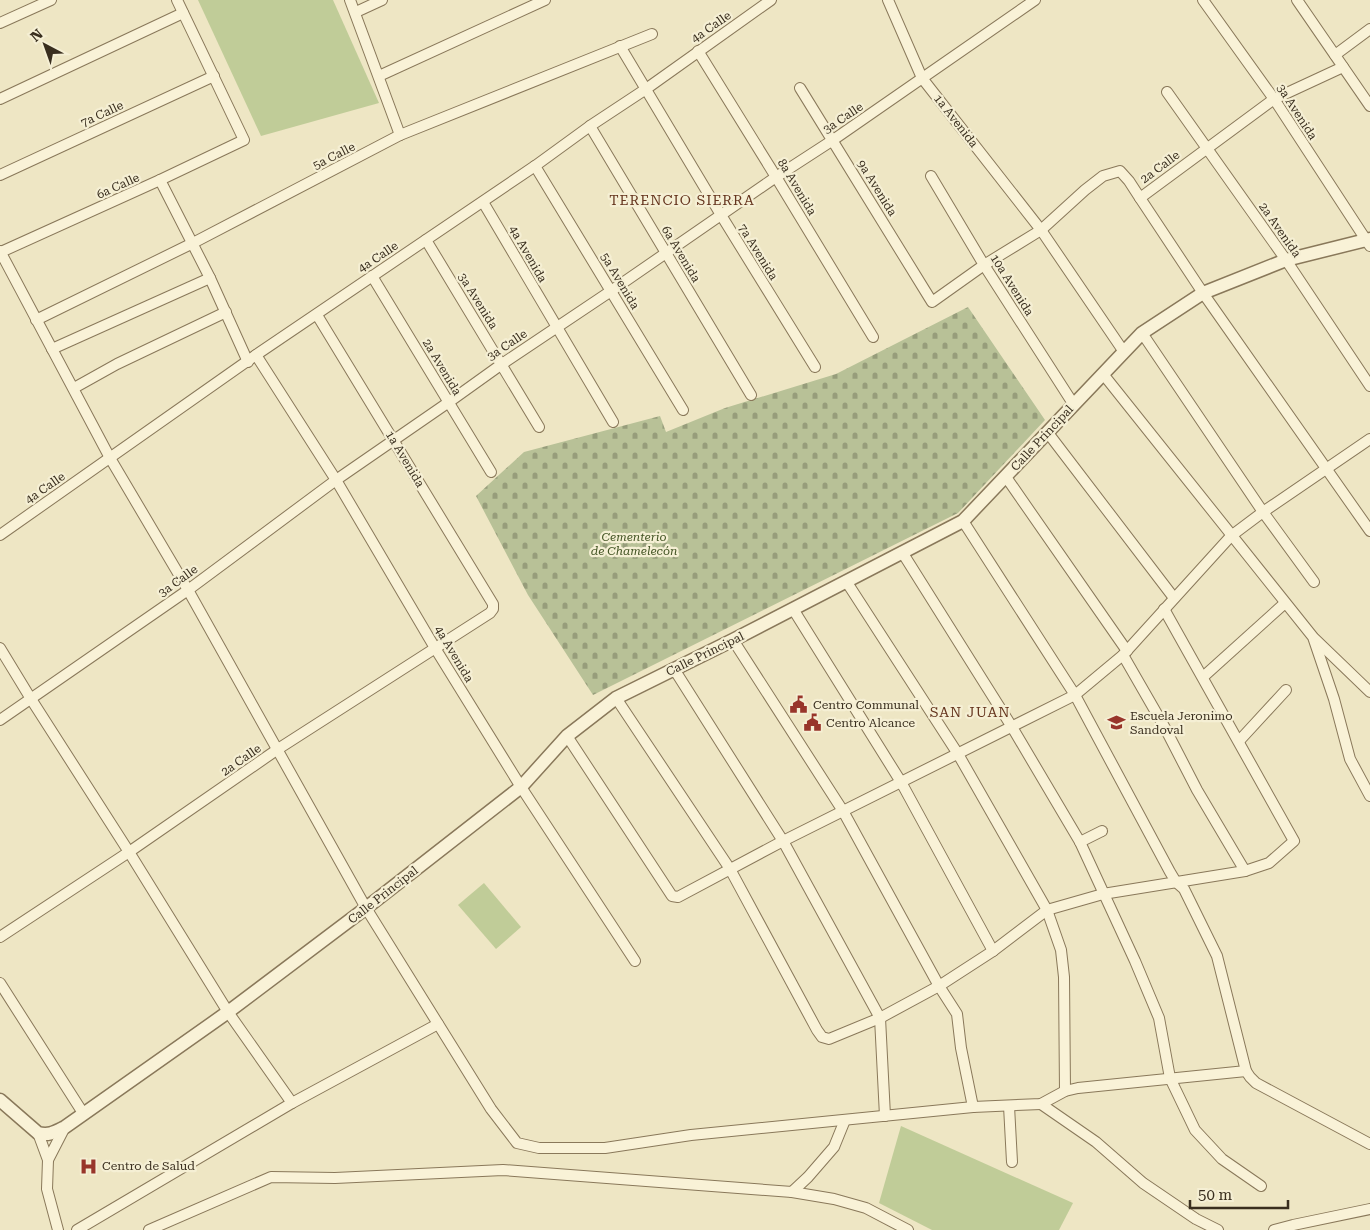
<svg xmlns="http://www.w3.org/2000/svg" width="1370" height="1230" font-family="'Roboto Serif',serif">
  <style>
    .cemetery { fill: url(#cemetery-stones) }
    .pitch { fill: #c0cc98 }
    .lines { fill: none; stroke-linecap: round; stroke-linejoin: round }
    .minor-casing { stroke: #89785a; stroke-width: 12 }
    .tertiary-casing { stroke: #89785a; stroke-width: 15 }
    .minor { stroke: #f9f2d7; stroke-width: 10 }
    .tertiary { stroke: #f9f2d7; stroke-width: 12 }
    .labels { text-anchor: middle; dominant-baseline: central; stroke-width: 4.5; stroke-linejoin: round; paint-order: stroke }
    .street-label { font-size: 12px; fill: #392e1e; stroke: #f5efd4 }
    .park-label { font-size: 12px; font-style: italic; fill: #445525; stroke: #f5efd4 }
    .poi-label { font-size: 12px; fill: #392e1e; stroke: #f5efd4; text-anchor: start }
    .neighbourhood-label { font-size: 14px; letter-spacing: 1px; fill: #65351e; stroke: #f5efd4 }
  </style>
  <defs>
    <pattern id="cemetery-stones" width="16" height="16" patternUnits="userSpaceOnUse" patternTransform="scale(1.25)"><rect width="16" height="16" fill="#b8c197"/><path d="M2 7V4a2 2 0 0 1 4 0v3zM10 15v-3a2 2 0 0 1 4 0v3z" fill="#979d7b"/></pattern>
  </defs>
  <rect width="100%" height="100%" fill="#eee6c4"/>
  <polygon class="cemetery" points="968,307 1045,420 958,513 593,695 528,595 476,496 524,452 660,416 666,432 725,408 836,374"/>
  <g class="pitch">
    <polygon points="198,0 333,0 379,103 261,136"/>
    <polygon points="484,883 521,927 496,949 458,905"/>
    <polygon points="901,1126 1073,1203 1059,1230 932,1230 879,1203"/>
  </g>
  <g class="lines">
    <defs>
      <g id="minor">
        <polyline points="350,0 400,135"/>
        <polyline points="888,0 922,78 1041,230 1124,352"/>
        <polyline points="1203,0 1274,99 1370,246"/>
        <polyline points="1297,0 1370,106"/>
        <polyline points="356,12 382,0"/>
        <polyline points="0,23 51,0"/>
        <polyline points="620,46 721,215 815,367"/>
        <polyline points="698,51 776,177 873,337"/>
        <polyline points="1335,55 1370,29"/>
        <polyline points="379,76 545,0"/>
        <polyline points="800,88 932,302 984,265 1041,230 1085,190 1103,176 1120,171 1129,181 1140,198 1274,99 1343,67"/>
        <polyline points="1167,92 1286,260 1370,386"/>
        <polyline points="0,99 183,13"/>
        <polyline points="590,126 751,395"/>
        <polyline points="535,166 683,410"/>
        <polyline points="0,175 214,76"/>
        <polyline points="931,176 984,265 1074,405"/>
        <polyline points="160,180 210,278 248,362"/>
        <polyline points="1140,198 1203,293 1370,531"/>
        <polyline points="483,202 613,422"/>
        <polyline points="426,240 539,427"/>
        <polyline points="0,251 110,458 188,590 366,908 491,1109 517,1143 539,1148 605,1148 691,1135 973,1107 1041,1104 1065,1091 1078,1088 1246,1071"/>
        <polyline points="1,252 160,180 244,140 177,0"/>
        <polyline points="372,276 491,472"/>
        <polyline points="36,320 193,243 400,135 652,34"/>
        <polyline points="1142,333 1263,512 1314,582"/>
        <polyline points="52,349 210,278"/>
        <polyline points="256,355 336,480 435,648 521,787 635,961"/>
        <polyline points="1103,374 1313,637 1334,699 1350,759 1370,796"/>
        <polyline points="74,388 117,364 226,312"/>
        <polyline points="1048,433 1174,598"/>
        <polyline points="1006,477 1127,651"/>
        <polyline points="963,521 1075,695 1170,872 1176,882 1184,889 1217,956 1246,1071 1250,1077 1256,1083 1370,1144"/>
        <polyline points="0,535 256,355 535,166 590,126 646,89 771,0"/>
        <polyline points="902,552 1012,727 1080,842 1135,961 1159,1018 1170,1078 1195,1130 1222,1159 1261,1186"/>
        <polyline points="846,581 958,754 1047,910 1061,950 1064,977 1065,1091"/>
        <polyline points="793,609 901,782 993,951"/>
        <polyline points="1315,639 1370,692"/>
        <polyline points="733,640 843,811 939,986 957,1014 961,1048 973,1107"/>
        <polyline points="0,648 31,699 129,852 228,1012 292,1103"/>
        <polyline points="1123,655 1165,728 1197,790 1245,871"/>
        <polyline points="674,669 783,841 880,1018 885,1116"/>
        <polyline points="1203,677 1285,603"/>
        <polyline points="616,698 730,869 817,1030 822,1037 829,1039 880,1018 939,986 993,951 1047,910 1103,894 1245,871 1269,863 1294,841 1164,609"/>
        <polyline points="0,720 188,590 336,480 449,402 502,364 611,291 776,177 833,140 1035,0"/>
        <polyline points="567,736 672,896 678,897 783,841 1075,695 1123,655 1231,536 1263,512 1370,439"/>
        <polyline points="1239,741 1286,690"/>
        <polyline points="1080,842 1102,831"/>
        <polyline points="0,937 129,852 278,749 490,613 493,609 493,604 317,315"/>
        <polyline points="0,983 83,1113"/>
        <polyline points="1041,1104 1096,1142 1143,1183 1196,1219 1218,1230"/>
        <polyline points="1009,1106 1012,1162"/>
        <polyline points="38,1133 48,1160"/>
        <polyline points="792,1192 808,1177 834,1147 845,1120"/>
        <polyline points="58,1230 47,1189 48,1160 65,1127"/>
        <polyline points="77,1230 292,1103 438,1024"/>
        <polyline points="149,1230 271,1177 335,1178 503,1170 792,1192 834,1199 866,1208 908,1230"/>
        <polyline points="1274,1230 1293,1225 1370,1209"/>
      </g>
      <path id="tertiary" d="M0,1100l38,33c11,3 17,-1 27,-6l163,-115 138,-104 155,-121 46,-51 49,-38 117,-58 230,-119 179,-188 61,-40 83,-33 84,-21"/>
    </defs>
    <use href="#minor" class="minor-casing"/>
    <use href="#tertiary" class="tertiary-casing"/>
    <use href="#minor" class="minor"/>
    <use href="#tertiary" class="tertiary"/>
  </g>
  <defs>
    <symbol id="civic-bare" viewBox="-9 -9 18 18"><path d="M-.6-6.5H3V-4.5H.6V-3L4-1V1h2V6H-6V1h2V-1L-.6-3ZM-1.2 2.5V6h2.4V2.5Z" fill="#98352a" stroke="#f5efd4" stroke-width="2.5" paint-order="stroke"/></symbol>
    <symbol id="school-bare" viewBox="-9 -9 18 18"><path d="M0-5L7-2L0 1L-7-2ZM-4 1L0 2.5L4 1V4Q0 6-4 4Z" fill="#98352a" stroke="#f5efd4" stroke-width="2.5" paint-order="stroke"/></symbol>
    <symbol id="hospital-bare" viewBox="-9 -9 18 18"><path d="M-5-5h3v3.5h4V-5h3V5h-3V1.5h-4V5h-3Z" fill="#98352a" stroke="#f5efd4" stroke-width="2.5" paint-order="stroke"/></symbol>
  </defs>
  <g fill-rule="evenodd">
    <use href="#civic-bare" x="786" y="692" width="25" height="25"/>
    <use href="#civic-bare" x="800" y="710" width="25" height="25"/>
    <use href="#school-bare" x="1104" y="710" width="25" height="25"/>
    <use href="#hospital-bare" x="76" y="1154" width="25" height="25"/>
  </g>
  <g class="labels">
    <g class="street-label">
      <text transform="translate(711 27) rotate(-35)">4a Calle</text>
      <text transform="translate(1297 112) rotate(57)">3a Avenida</text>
      <text transform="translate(102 114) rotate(-25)">7a Calle</text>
      <text transform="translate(843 118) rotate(-34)">3a Calle</text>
      <text transform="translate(956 121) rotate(52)">1a Avenida</text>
      <text transform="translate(334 156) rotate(-27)">5a Calle</text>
      <text transform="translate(1160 167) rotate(-37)">2a Calle</text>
      <text transform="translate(118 186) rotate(-24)">6a Calle</text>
      <text transform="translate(797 187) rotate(59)">8a Avenida</text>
      <text transform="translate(877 188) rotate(58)">9a Avenida</text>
      <text transform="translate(1280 230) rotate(55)">2a Avenida</text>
      <text transform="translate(758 252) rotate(58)">7a Avenida</text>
      <text transform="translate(528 254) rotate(60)">4a Avenida</text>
      <text transform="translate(681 254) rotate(59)">6a Avenida</text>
      <text transform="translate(378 257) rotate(-34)">4a Calle</text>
      <text transform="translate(620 281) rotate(59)">5a Avenida</text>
      <text transform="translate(1012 285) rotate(58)">10a Avenida</text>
      <text transform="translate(478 301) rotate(58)">3a Avenida</text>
      <text transform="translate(507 345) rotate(-34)">3a Calle</text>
      <text transform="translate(442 367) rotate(59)">2a Avenida</text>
      <text transform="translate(1042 438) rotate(-47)">Calle Principal</text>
      <text transform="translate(405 459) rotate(59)">1a Avenida</text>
      <text transform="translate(45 488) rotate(-35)">4a Calle</text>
      <text transform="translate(178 581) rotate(-36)">3a Calle</text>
      <text transform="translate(454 654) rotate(59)">4a Avenida</text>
      <text transform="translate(705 654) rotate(-26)">Calle Principal</text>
      <text transform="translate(241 760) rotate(-35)">2a Calle</text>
      <text transform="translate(383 895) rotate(-38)">Calle Principal</text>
    </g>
    <g class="park-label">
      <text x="634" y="537">Cementerio<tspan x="634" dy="14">de Chamelecón</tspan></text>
    </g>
    <g class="poi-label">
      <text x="813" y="705">Centro Communal</text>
      <text x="1130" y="716">Escuela Jeronimo<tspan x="1130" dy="14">Sandoval</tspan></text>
      <text x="826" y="723">Centro Alcance</text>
      <text x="102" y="1166">Centro de Salud</text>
    </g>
    <g class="neighbourhood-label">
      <text x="682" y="200">TERENCIO SIERRA</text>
      <text x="970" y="712">SAN JUAN</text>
    </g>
  </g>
  <g transform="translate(45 45) rotate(319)" stroke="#f5efd4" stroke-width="4" paint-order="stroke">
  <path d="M0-4L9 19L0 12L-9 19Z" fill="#392e1e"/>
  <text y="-8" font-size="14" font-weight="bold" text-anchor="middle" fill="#392e1e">N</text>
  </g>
  <path d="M1190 1200v8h98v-8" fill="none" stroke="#392e1e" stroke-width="2.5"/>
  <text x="1198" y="1200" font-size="15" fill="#392e1e" stroke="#f5efd4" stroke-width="4" paint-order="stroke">50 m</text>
</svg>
